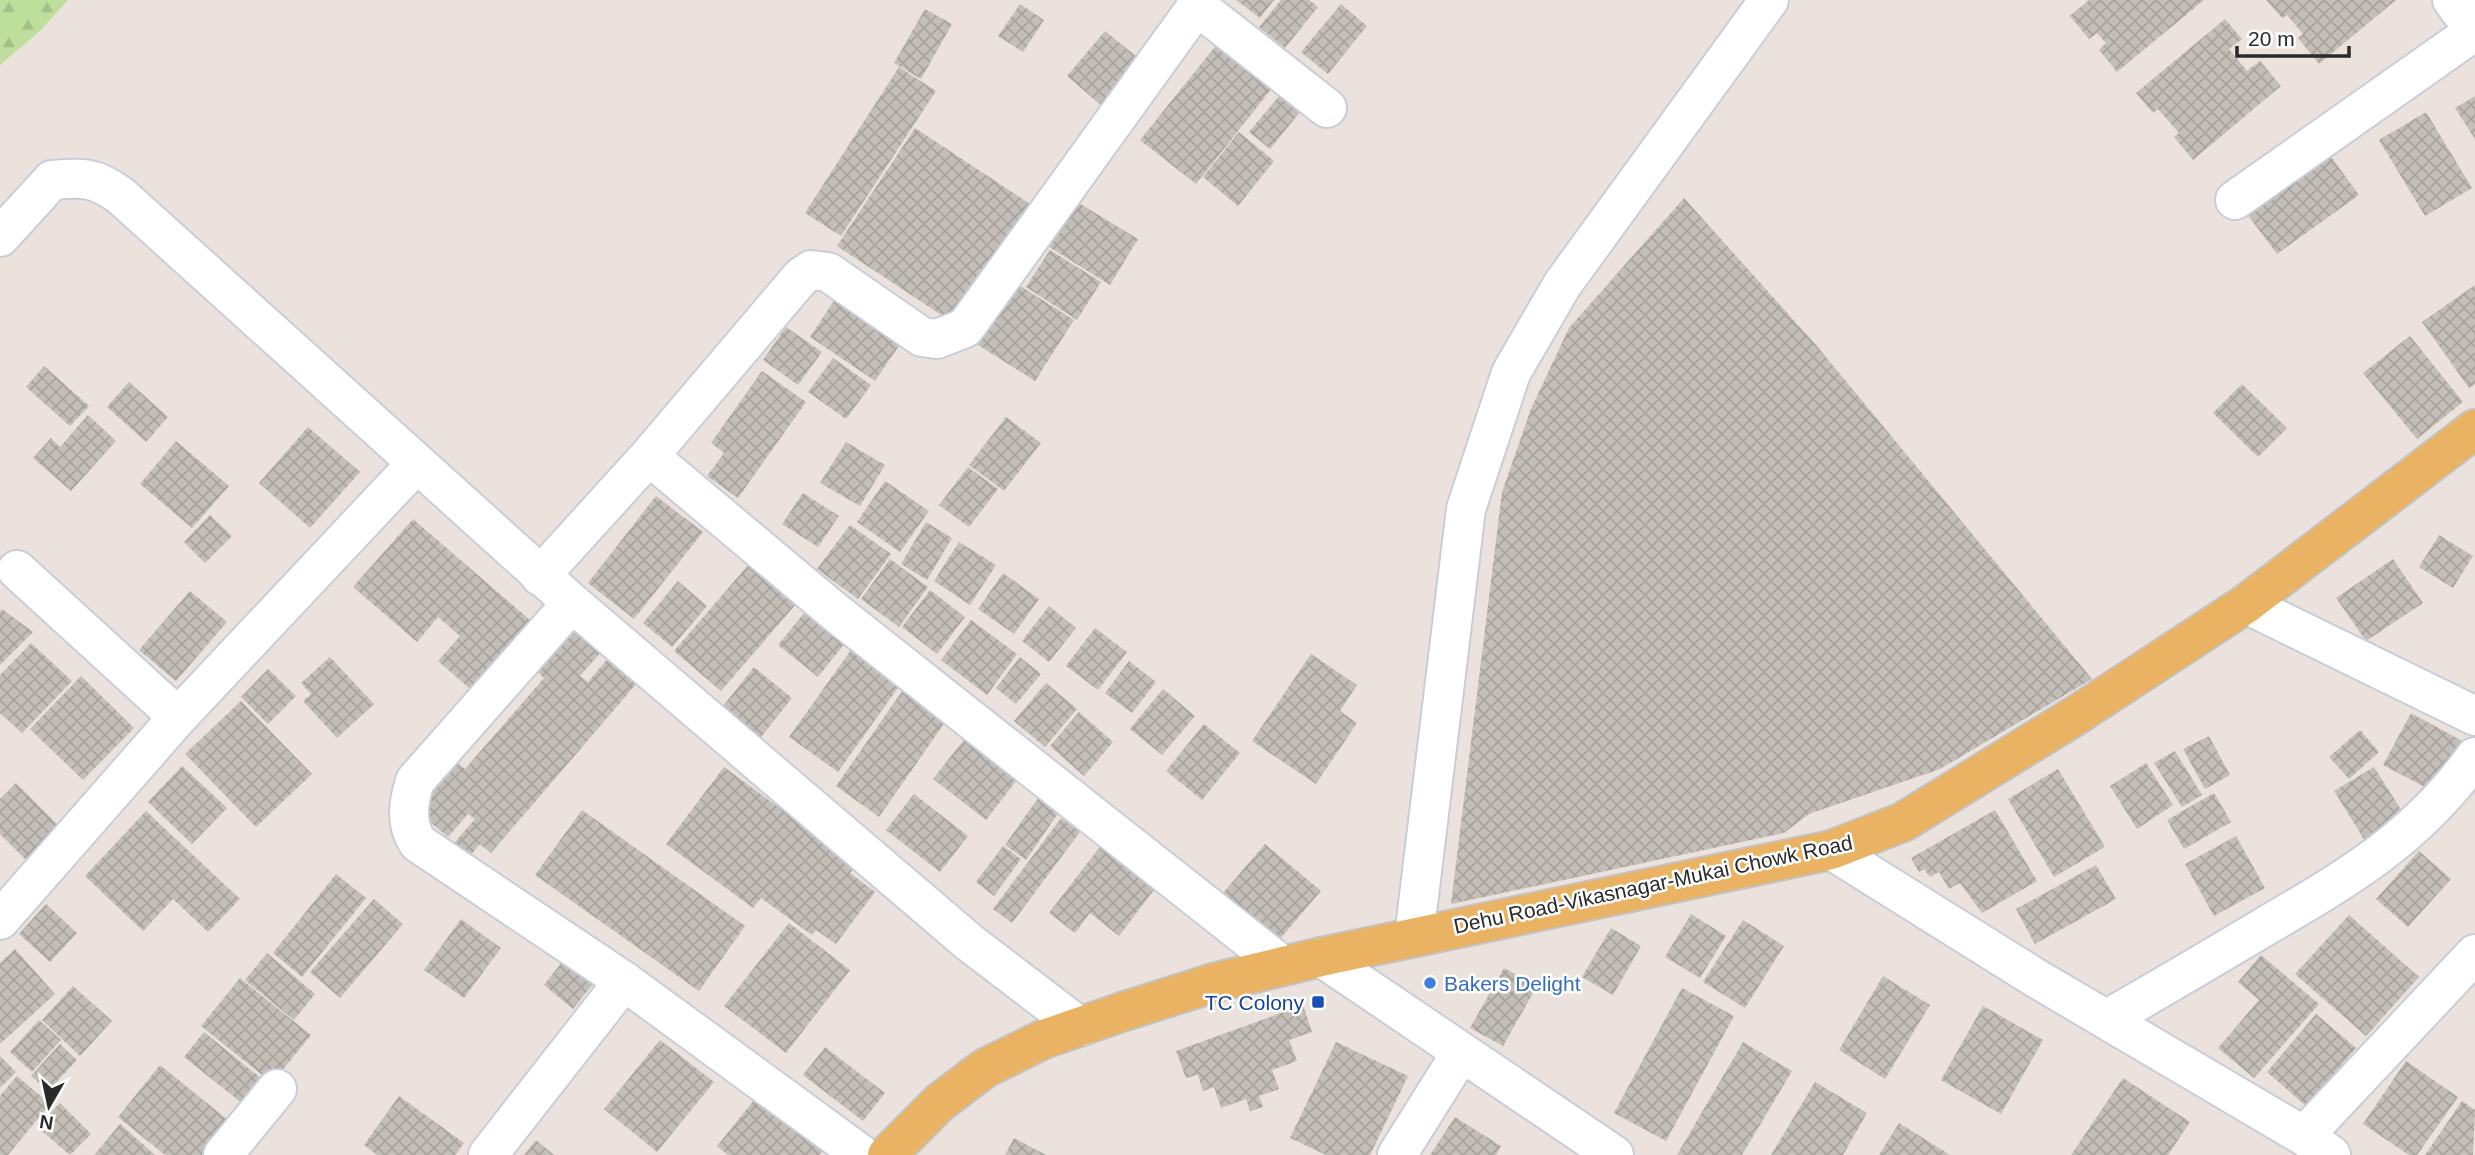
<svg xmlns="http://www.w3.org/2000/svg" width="2475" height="1155" font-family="Helvetica,sans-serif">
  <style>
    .forest { fill: url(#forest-firs) }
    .building { fill: url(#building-cross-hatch) }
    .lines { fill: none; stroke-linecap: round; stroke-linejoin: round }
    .minor-casing { stroke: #c8ced7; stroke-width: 42 }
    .major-casing { stroke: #c3c3c3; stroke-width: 42 }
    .minor { stroke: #fff; stroke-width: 38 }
    .major { stroke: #eab363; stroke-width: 38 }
    .shop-dot { fill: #3f7fe0; stroke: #fff; stroke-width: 2.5 }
    .transit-dot { fill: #1a4fb4; stroke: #fff; stroke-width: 2.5 }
    .labels { text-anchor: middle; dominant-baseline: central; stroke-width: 5; stroke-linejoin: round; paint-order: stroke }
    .street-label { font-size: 21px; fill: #2a2a2a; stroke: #fff }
    .shop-label { font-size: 21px; fill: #366cbe; stroke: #fff; text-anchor: start }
    .transit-label { font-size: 21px; fill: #164399; stroke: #fff; text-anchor: end }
  </style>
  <defs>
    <pattern id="forest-firs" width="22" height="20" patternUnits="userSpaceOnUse" patternTransform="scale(1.75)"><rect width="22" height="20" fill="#bedf9c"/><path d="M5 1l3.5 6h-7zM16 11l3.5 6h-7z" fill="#a3c087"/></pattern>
    <pattern id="building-cross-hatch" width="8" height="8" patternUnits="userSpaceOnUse" patternTransform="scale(1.75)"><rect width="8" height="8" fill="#c4beb8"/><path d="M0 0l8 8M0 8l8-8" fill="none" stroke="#a9a39e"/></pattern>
  </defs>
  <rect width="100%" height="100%" fill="#ebe2dd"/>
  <polygon class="forest" points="0,0 68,0 40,31 0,65"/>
  <g class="building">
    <polygon points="1236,0 1274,0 1260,18"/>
    <polygon points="1281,0 1309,0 1318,7 1285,48 1259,27"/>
    <polygon points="2089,0 2204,0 2117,72 2099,50 2106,43 2097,33 2089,39 2070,16"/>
    <polygon points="2266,0 2396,0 2319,64 2298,38 2303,34 2287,15 2282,18"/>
    <polygon points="1020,4 1044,20 1023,52 998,36"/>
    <polygon points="1341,4 1367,26 1328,74 1301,52"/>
    <polygon points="925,9 952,24 921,79 894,63"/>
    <polygon points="2225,19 2242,39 2229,49 2247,71 2260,61 2281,86 2193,160 2174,137 2179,133 2158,109 2153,113 2136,93"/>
    <polygon points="1105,31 1142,61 1102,106 1067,76"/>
    <polygon points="1222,38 1277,82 1196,184 1140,140"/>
    <polygon points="899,67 936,91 841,236 805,213"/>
    <polygon points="1284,90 1305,106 1270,149 1249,132"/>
    <polygon points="2475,96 2475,139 2455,108"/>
    <polygon points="2426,112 2472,188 2425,216 2379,140"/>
    <polygon points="915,128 1036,208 958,326 837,246"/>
    <polygon points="1239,132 1274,161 1238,206 1203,177"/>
    <polygon points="2324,147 2359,195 2277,254 2241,206"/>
    <polygon points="1684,198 1816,345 2092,679 1940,769 1809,814 1784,833 1451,904 1502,492 1531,409 1569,328"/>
    <polygon points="1074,200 1138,239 1110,285 1046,245"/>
    <polygon points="1050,250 1101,282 1077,320 1026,287"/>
    <polygon points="1014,282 1074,320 1035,381 975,343"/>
    <polygon points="2475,285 2475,384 2469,388 2422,322"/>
    <polygon points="839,293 905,337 875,381 810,337"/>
    <polygon points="786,327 822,352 798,385 763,360"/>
    <polygon points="2410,336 2463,402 2417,439 2363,373"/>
    <polygon points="833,358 871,385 846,419 808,392"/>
    <polygon points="44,366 89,406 70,426 26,387"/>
    <polygon points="762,371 806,402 738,498 707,476 724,453 711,443"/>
    <polygon points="129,382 168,417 146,442 107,407"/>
    <polygon points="2242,384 2287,428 2258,457 2213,413"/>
    <polygon points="88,415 116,441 71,491 33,458 51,438 60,447"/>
    <polygon points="1006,417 1041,443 1004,491 969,465"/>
    <polygon points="308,427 360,472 310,528 259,483"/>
    <polygon points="176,441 229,486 192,528 140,484"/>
    <polygon points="846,442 885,465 860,506 820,483"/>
    <polygon points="968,467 998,489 969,527 939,505"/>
    <polygon points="885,481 929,511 900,552 857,522"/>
    <polygon points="803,493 839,516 818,547 782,524"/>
    <polygon points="656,496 703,532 634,619 588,583"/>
    <polygon points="210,515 232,536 205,563 184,542"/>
    <polygon points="413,519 530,620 470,689 438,661 460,636 438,617 417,642 353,587"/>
    <polygon points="926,522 952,538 927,580 901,564"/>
    <polygon points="850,525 891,554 858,599 817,569"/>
    <polygon points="2439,535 2473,556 2453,588 2419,567"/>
    <polygon points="959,542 996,565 970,605 934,581"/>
    <polygon points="756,556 803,596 721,691 674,651"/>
    <polygon points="890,559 928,587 899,627 861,599"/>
    <polygon points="2393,559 2423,603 2366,641 2336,598"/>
    <polygon points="1003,573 1039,599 1014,634 978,609"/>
    <polygon points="678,581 707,606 672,647 643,623"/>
    <polygon points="930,590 965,617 937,654 902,627"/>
    <polygon points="190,591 227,622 176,681 139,650"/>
    <polygon points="1049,606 1076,628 1049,662 1022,641"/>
    <polygon points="809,607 849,638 818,677 778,645"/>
    <polygon points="2,609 33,632 0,665 0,611"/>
    <polygon points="971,620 1017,654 987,695 941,660"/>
    <polygon points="574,628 602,651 580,676 588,682 609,657 638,682 491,853 480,844 470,856 454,843 475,819 468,814 448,837 417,811 458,763 465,769 544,678 537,671"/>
    <polygon points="1095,628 1127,652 1098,690 1066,666"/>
    <polygon points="31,643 72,681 22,733 0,713 0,675"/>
    <polygon points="856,643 905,678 838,772 789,737"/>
    <polygon points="1311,654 1357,685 1340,711 1357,723 1316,784 1252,741"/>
    <polygon points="330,657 374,704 337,738 303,701 311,694 301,683"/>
    <polygon points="1020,657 1041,674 1016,704 996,688"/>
    <polygon points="1129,661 1156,682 1132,713 1105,693"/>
    <polygon points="754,667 792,698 757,742 719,711"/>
    <polygon points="268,669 296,696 268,724 241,697"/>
    <polygon points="81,676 134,728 83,780 30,729"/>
    <polygon points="1046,683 1077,709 1045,747 1014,721"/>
    <polygon points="1163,689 1195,716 1162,755 1130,729"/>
    <polygon points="903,690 946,721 879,817 836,786"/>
    <polygon points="241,701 312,774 256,827 185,754"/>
    <polygon points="1079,712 1113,742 1084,776 1050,746"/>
    <polygon points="2411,713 2466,743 2438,794 2383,765"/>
    <polygon points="1204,724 1240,753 1202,800 1166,771"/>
    <polygon points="974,727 1026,768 986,820 933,779"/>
    <polygon points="2360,730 2379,752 2349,779 2329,757"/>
    <polygon points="2209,736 2230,775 2205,789 2183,749"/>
    <polygon points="2175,751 2202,795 2182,807 2154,763"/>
    <polygon points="2146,763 2173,805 2137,829 2110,786"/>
    <polygon points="182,766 227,808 192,844 148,802"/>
    <polygon points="724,767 857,865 850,873 875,892 836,944 816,930 812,935 761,898 753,908 666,844"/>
    <polygon points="2374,767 2407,819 2367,844 2334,791"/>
    <polygon points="2058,769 2105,847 2054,877 2008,799"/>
    <polygon points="16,783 66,833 32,866 0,834 0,799"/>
    <polygon points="2214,793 2231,822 2184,849 2167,820"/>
    <polygon points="914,794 968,836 940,872 886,830"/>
    <polygon points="1038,798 1059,812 1026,860 1005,845"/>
    <polygon points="582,810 745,926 699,991 535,875"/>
    <polygon points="1995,810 2037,881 1982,913 1960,883 1949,889 1939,872 1930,877 1924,869 1919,872 1911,858"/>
    <polygon points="146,811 240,899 208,932 173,899 143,931 85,876"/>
    <polygon points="1061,818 1080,832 1012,923 993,909"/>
    <polygon points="2236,836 2265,888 2214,916 2185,864"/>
    <polygon points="1105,840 1160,882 1119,936 1090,913 1075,933 1049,913"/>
    <polygon points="1265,844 1321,891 1273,947 1217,900"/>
    <polygon points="1003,846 1021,859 994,896 976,882"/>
    <polygon points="2419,851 2451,879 2408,927 2376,899"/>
    <polygon points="2096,865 2116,899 2035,944 2016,909"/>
    <polygon points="336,874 366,898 302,977 273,953"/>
    <polygon points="374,899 403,924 340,998 310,972"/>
    <polygon points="46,904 77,933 50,962 19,934"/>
    <polygon points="1691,914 1726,936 1700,978 1665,957"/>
    <polygon points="2349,915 2419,977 2366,1036 2295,974"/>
    <polygon points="461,919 501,948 464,998 424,970"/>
    <polygon points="1743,920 1784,946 1745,1008 1703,982"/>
    <polygon points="789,923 850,970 786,1053 724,1006"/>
    <polygon points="1611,928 1641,946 1613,995 1582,977"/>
    <polygon points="15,949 55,994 0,1044 0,963"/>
    <polygon points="267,953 315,994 294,1020 245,980"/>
    <polygon points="2261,955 2319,1004 2254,1078 2218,1048 2259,1000 2238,982"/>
    <polygon points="566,957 596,980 573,1009 544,985"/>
    <polygon points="1504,968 1537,986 1503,1046 1470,1028"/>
    <polygon points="1883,976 1930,1005 1885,1079 1839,1050"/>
    <polygon points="240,978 311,1035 272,1083 201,1026"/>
    <polygon points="73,986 112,1021 80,1056 42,1020"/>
    <polygon points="1682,988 1734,1016 1666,1141 1614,1113"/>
    <polygon points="1303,1005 1312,1032 1289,1040 1297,1061 1272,1070 1279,1089 1259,1096 1263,1107 1250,1111 1246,1099 1221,1108 1214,1087 1203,1091 1198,1075 1186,1078 1176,1051"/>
    <polygon points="1983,1006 2043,1040 2001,1114 1941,1080"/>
    <polygon points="2316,1014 2356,1048 2306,1106 2267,1072"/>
    <polygon points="39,1020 61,1040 32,1072 10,1052"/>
    <polygon points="204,1032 273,1088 253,1112 184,1057"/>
    <polygon points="660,1040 714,1082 657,1152 604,1109"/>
    <polygon points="1336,1042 1408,1076 1370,1155 1326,1155 1290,1138"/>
    <polygon points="1743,1042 1792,1071 1742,1155 1677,1155"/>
    <polygon points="60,1044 77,1060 48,1091 31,1076"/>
    <polygon points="825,1047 885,1093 863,1121 803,1075"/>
    <polygon points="0,1056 16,1072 0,1088"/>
    <polygon points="2406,1061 2458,1097 2417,1155 2409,1155 2363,1124"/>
    <polygon points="160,1065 234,1125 209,1155 165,1155 118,1117"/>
    <polygon points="17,1076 50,1104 8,1155 0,1155 0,1096"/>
    <polygon points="2123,1078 2190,1122 2168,1155 2071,1155"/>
    <polygon points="1815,1082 1867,1113 1843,1155 1771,1155"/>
    <polygon points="762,1090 829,1143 819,1155 728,1155 717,1146"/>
    <polygon points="399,1096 464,1143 455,1155 377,1155 364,1145"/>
    <polygon points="2462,1101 2475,1110 2473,1155 2425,1155"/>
    <polygon points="60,1103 91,1134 70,1155 37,1127"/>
    <polygon points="1455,1117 1501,1146 1496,1155 1430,1155"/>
    <polygon points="1899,1123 1950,1155 1879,1155"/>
    <polygon points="120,1124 155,1155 94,1155"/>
    <polygon points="1014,1138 1046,1155 1005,1155"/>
    <polygon points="536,1140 554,1155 524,1155"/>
  </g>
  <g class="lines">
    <defs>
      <g id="minor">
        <polyline points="2452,0 2475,31"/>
        <polyline points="2235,200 2475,31"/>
        <path d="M0,237l52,-57c31,-3 43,-3 69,16l451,407 398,340 110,84"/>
        <polyline points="649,456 835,612 1283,966"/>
        <polyline points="17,570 178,717"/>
        <polyline points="540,576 649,456 801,277 811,270 828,272 922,337 937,339 965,328 1197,6 1327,108"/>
        <path d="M572,603l-157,178c-7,23 -10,42 3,62l206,138 238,174"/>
        <polyline points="2246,604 2475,716"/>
        <polyline points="1831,850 2034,977 2304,1136 2331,1155"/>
        <polyline points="0,920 178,717 416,464"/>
        <polyline points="1414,937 1466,509 1511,373 1562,285 1769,0"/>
        <polyline points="1321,957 1614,1155"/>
        <path d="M2107,1019c53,-30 105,-61 157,-92 84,-49 153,-89 211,-170"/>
        <polyline points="2304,1136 2475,954"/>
        <polyline points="223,1155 277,1089"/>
        <polyline points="488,1155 624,981"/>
        <polyline points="1397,1155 1461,1053"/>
      </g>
      <polyline id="major" points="887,1155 939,1103 985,1068 1044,1039 1122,1012 1213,983 1321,957 1831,850 1903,822 2075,716 2246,604 2475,429"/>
    </defs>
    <use href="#minor" class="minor-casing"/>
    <use href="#major" class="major-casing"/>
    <use href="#minor" class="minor"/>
    <use href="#major" class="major"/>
  </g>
  <circle class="shop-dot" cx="1430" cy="983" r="7"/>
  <rect class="transit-dot" x="1311" y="995" width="14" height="14" rx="3.5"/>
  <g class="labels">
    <g class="street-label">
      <text transform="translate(1653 884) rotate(-12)">Dehu Road-Vikasnagar-Mukai Chowk Road</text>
    </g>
    <g class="shop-label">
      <text x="1444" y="983">Bakers Delight</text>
    </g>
    <g class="transit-label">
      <text x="1304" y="1002">TC Colony</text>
    </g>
  </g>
  <g transform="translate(49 1106) rotate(189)" stroke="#ffffff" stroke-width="5" paint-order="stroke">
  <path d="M0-5L12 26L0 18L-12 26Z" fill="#2a2a2a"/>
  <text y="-10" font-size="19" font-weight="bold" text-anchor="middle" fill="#2a2a2a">N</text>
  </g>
  <path d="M2237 46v10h112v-10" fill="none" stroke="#2a2a2a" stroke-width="3.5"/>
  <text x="2248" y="46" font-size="21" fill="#2a2a2a" stroke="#ffffff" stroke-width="5" paint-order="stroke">20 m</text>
</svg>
